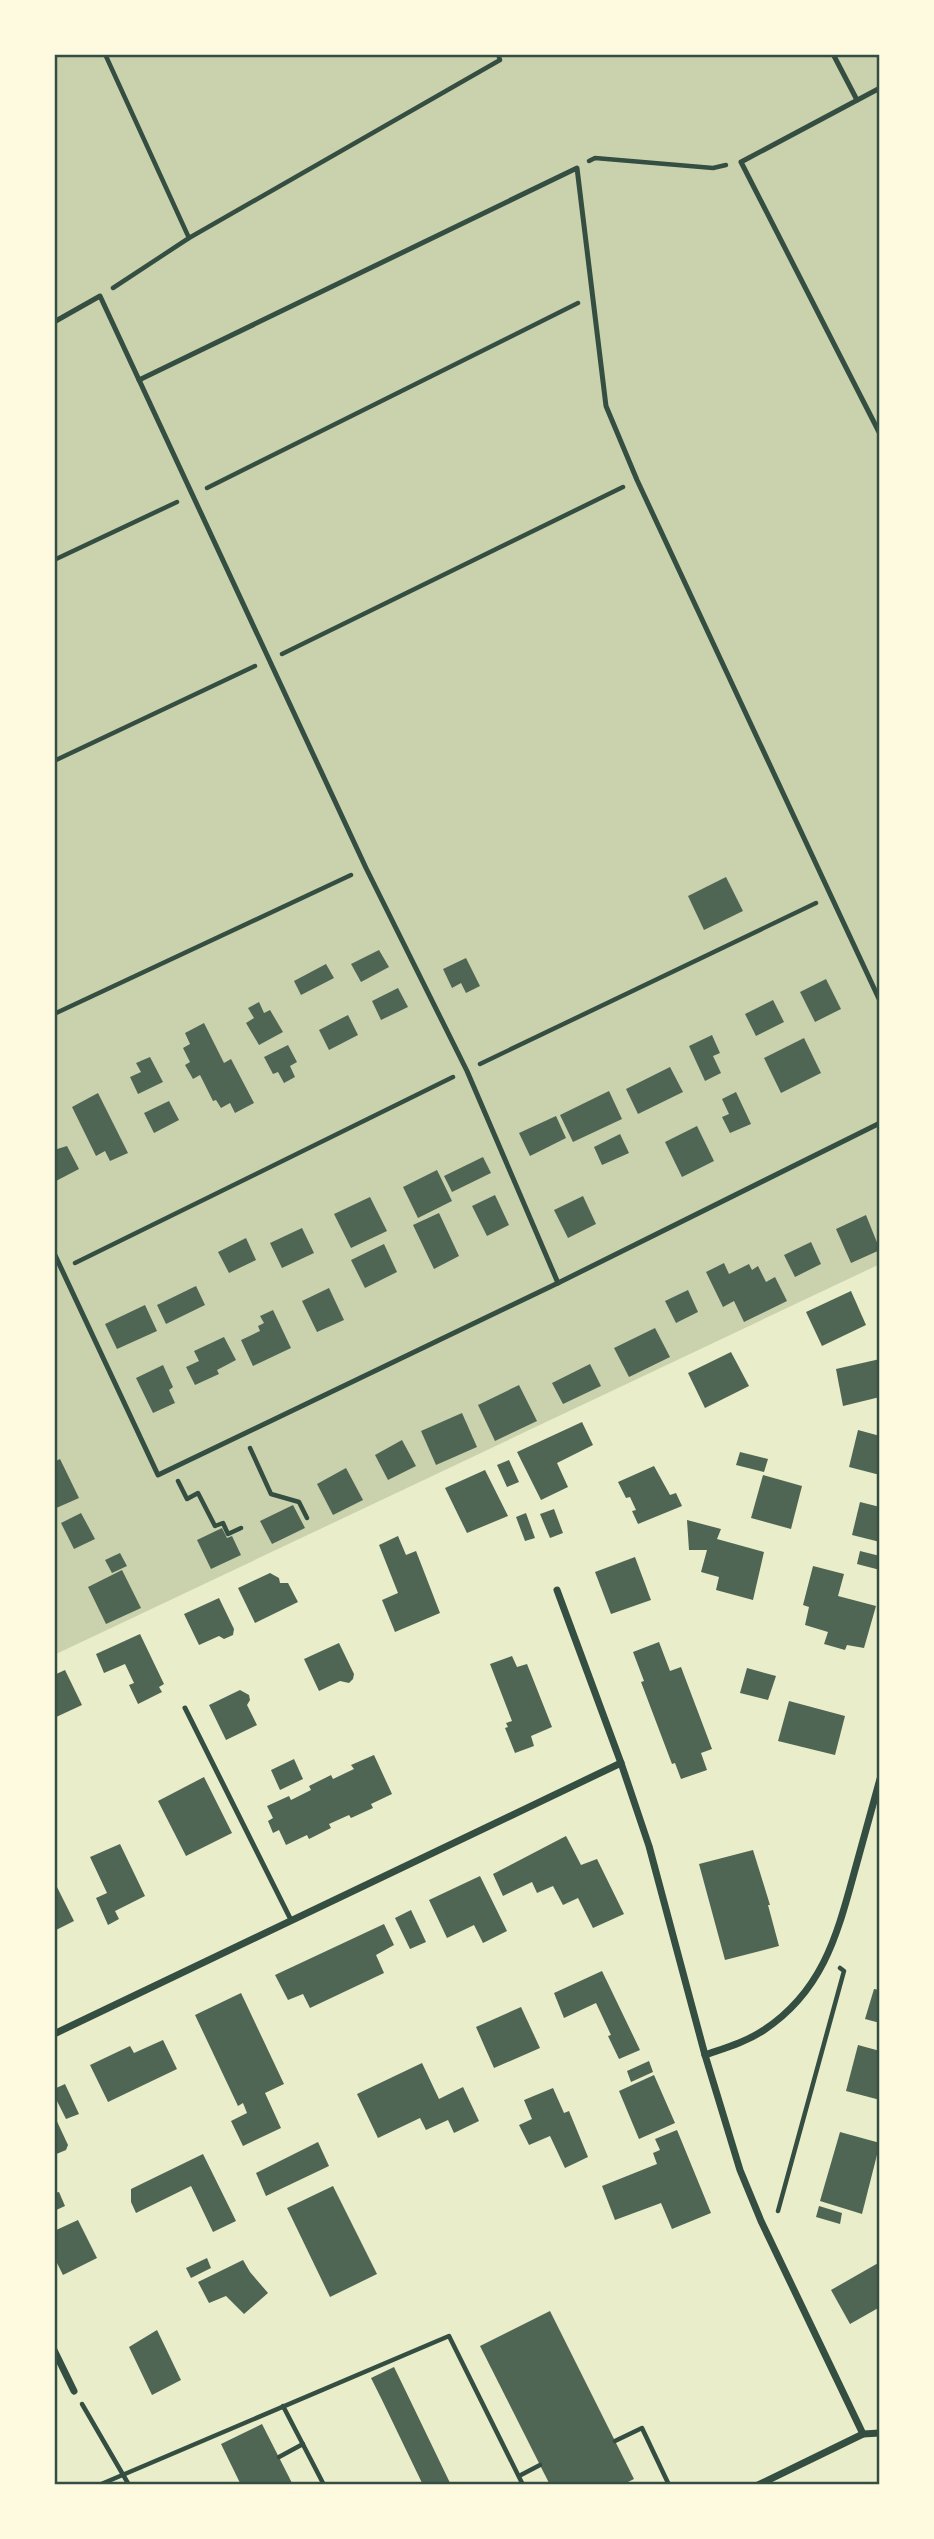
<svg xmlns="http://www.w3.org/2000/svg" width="934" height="2539" font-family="Montserrat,sans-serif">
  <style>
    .green { fill: #cad2ad }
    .building { fill: #4f6655 }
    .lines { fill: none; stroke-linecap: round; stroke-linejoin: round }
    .path { stroke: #344e41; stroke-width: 4.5 }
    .service { stroke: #344e41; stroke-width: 5 }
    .minor { stroke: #344e41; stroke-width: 7 }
    .neatline { fill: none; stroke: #344e41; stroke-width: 2.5 }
  </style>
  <rect width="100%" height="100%" fill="#e9edc9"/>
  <polygon class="green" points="54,54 880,54 880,1264 54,1655"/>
  <g class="building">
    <polygon points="726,877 743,911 704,930 688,896"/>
    <polygon points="379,950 389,967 361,982 351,964"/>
    <polygon points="466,958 480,986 466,993 461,983 452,988 443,969"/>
    <polygon points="326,964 334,978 301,995 294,981"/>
    <polygon points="826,979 841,1009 815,1022 800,992"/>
    <polygon points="398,988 408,1007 381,1020 372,1001"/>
    <polygon points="773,1000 784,1022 756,1036 745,1014"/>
    <polygon points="259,1002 264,1013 270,1010 283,1032 259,1045 246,1023 254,1018 248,1008"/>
    <polygon points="348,1015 358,1035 329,1050 319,1030"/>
    <polygon points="204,1023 224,1063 231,1059 254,1103 235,1113 230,1103 221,1108 216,1100 213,1101 200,1075 193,1079 185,1065 190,1062 183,1048 190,1044 185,1033"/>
    <polygon points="712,1035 720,1053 713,1056 721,1073 705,1081 689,1046"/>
    <polygon points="804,1038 821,1073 781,1093 764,1058"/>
    <polygon points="288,1045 297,1062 290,1066 295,1077 284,1083 278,1072 273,1074 264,1057"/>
    <polygon points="150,1057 163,1082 138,1094 130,1077 141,1072 136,1063"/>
    <polygon points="670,1067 683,1092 638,1114 626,1089"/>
    <polygon points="609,1091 622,1119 573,1142 560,1115"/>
    <polygon points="736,1092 751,1124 730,1133 722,1117 729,1114 722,1099"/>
    <polygon points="98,1093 128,1153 110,1161 105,1151 96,1156 72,1107"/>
    <polygon points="169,1101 179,1120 154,1133 144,1113"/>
    <polygon points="556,1116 566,1138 530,1156 519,1133"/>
    <polygon points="697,1126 714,1161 682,1177 665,1142"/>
    <polygon points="620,1134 629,1153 602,1165 594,1147"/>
    <polygon points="67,1146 79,1169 54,1182 54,1150"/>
    <polygon points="483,1157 491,1173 452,1192 444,1176"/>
    <polygon points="437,1170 452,1201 418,1218 403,1187"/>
    <polygon points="495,1195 509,1225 487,1236 472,1206"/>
    <polygon points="583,1196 596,1224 568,1238 554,1210"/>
    <polygon points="370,1197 387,1231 351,1248 334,1214"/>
    <polygon points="439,1213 459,1256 434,1269 413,1225"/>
    <polygon points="866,1215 880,1250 851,1263 836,1229"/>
    <polygon points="302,1228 314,1253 282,1268 270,1243"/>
    <polygon points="246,1238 256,1260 229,1273 218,1252"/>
    <polygon points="811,1242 821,1264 795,1277 784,1255"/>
    <polygon points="384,1244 397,1272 365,1288 351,1260"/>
    <polygon points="724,1263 729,1274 749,1264 752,1270 758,1266 766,1282 775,1277 787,1301 744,1322 734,1301 723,1307 706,1272"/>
    <polygon points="196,1286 205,1305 166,1324 157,1305"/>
    <polygon points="329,1288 344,1320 317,1332 302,1301"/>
    <polygon points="688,1290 698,1312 676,1323 665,1301"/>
    <polygon points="851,1291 866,1325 822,1346 806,1312"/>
    <polygon points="145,1305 157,1331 117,1349 105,1324"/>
    <polygon points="273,1310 291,1348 253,1366 241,1340 260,1331 258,1326 264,1323 260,1316"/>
    <polygon points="655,1328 670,1357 629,1377 614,1348"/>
    <polygon points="224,1337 236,1360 217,1370 219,1374 195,1385 186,1367 199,1361 194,1351"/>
    <polygon points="731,1352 749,1386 705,1408 688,1373"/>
    <polygon points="880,1359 880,1397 843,1406 836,1369"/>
    <polygon points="590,1364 601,1386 563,1404 552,1383"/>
    <polygon points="163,1365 173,1387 169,1390 175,1403 153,1413 136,1378"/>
    <polygon points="519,1385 537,1421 495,1441 478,1405"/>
    <polygon points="462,1413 477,1447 436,1465 421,1431"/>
    <polygon points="582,1422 593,1445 557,1463 568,1487 541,1500 517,1452"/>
    <polygon points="858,1430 880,1436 880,1475 849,1467"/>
    <polygon points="402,1440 416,1466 388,1480 375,1455"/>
    <polygon points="740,1452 768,1459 764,1472 736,1465"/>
    <polygon points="60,1459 79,1498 54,1509 54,1462"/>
    <polygon points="509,1460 519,1482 507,1487 497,1465"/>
    <polygon points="654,1466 670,1495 676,1493 682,1506 638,1524 632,1511 636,1510 630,1497 626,1498 618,1482"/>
    <polygon points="346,1468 363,1500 333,1515 317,1484"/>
    <polygon points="485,1470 508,1516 467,1533 445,1488"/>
    <polygon points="763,1475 802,1486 791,1529 751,1518"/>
    <polygon points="860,1502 880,1507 880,1542 852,1535"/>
    <polygon points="293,1505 305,1528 272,1544 260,1521"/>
    <polygon points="554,1509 563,1533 550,1538 540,1514"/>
    <polygon points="81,1513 95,1539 74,1549 61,1523"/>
    <polygon points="526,1513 535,1538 525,1541 516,1517"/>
    <polygon points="687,1520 721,1529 717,1539 764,1552 753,1600 716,1590 719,1577 701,1572 707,1550 689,1550"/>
    <polygon points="222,1528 227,1538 232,1536 241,1555 211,1569 197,1540"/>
    <polygon points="398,1536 406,1555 416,1551 440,1613 395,1632 382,1600 398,1593 379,1545"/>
    <polygon points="860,1551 880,1556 880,1570 857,1564"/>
    <polygon points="120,1553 127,1566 112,1573 105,1560"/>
    <polygon points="635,1557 651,1600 611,1614 595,1572"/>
    <polygon points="813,1566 844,1574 838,1596 876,1606 864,1648 847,1645 845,1650 824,1644 828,1632 805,1625 809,1607 803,1605"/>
    <polygon points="122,1570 141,1608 106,1624 88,1587"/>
    <polygon points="270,1573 279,1578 280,1583 288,1583 298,1602 255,1623 238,1588"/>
    <polygon points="219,1598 234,1629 233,1635 224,1639 219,1636 199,1645 184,1614"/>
    <polygon points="140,1634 164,1684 159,1687 162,1692 138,1704 129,1685 134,1683 125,1664 104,1673 96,1654"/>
    <polygon points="659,1642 670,1671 681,1667 712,1749 701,1753 707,1770 681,1779 675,1763 672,1764 641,1682 644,1681 633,1652"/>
    <polygon points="339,1643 354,1674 353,1679 349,1683 340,1681 319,1691 304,1659"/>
    <polygon points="512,1656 517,1667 527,1664 552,1727 531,1736 534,1746 515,1753 505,1728 508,1727 506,1723 512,1721 490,1664"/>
    <polygon points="747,1668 776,1676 768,1700 740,1693"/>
    <polygon points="65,1670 82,1705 54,1718 54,1675"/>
    <polygon points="240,1690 249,1695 250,1700 247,1705 257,1725 226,1740 209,1705"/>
    <polygon points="789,1701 845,1716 835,1755 778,1741"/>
    <polygon points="374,1755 392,1794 371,1804 373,1808 351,1818 349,1815 329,1824 331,1828 309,1839 307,1835 286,1845 279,1830 273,1833 268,1821 273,1818 267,1806 289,1796 291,1800 311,1790 309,1786 331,1775 333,1779 354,1769 351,1765"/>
    <polygon points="294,1759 303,1779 280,1790 271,1770"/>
    <polygon points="204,1777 232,1833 186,1856 158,1801"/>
    <polygon points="566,1836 581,1865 597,1859 624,1914 593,1928 578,1898 563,1905 553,1886 537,1893 532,1882 503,1896 493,1874"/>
    <polygon points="120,1844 145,1896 115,1911 119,1919 108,1925 96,1898 107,1893 90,1857"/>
    <polygon points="753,1850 770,1905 768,1905 779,1946 725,1960 699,1864"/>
    <polygon points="480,1876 507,1931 483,1943 474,1925 447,1938 429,1900"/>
    <polygon points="54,1881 74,1921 54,1931"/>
    <polygon points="411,1910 426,1942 410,1949 395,1918"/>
    <polygon points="384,1924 394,1945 376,1955 384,1973 310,2008 303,1994 288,2000 275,1975"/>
    <polygon points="602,1971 640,2050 619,2059 608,2036 611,2035 596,2003 564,2018 554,1993"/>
    <polygon points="874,1989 880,1990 880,2023 865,2019"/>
    <polygon points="241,1993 284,2084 265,2093 281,2128 243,2146 231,2121 247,2113 243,2103 238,2106 195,2015"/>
    <polygon points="521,2007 540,2048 494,2068 476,2027"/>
    <polygon points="163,2040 177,2069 108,2102 90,2065 130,2046 134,2053"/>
    <polygon points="858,2045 880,2051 880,2100 846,2091"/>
    <polygon points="649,2061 653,2072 631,2082 627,2071"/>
    <polygon points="422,2063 439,2099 463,2087 479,2121 454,2133 448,2120 426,2130 420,2118 378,2138 357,2094"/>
    <polygon points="654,2075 675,2123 639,2139 619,2091"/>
    <polygon points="65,2084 79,2114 66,2119 54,2095 54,2089"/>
    <polygon points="553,2088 564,2113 569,2111 588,2157 565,2168 550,2136 529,2145 519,2125 532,2119 524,2100"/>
    <polygon points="54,2115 68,2145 66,2150 54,2155"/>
    <polygon points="677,2130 711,2213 672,2229 661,2203 615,2220 602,2186 657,2164 653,2153 660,2150 655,2139"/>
    <polygon points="840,2132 880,2143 862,2214 820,2201"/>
    <polygon points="318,2142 329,2166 266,2196 256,2173"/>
    <polygon points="203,2154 236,2221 213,2232 191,2186 136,2213 131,2202 131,2189"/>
    <polygon points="333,2186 377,2274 330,2297 287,2208"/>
    <polygon points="59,2192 65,2206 54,2211 54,2193"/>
    <polygon points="819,2206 842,2213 840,2224 816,2217"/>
    <polygon points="78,2220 97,2258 63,2275 54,2257 54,2231"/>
    <polygon points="207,2258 211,2268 191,2278 186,2268"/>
    <polygon points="243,2260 250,2272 268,2293 244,2314 226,2296 209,2303 198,2282"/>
    <polygon points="880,2262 880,2307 850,2324 831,2290"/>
    <polygon points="550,2311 634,2479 622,2485 550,2485 480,2346"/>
    <polygon points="157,2330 181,2380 152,2395 129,2347"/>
    <polygon points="394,2367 410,2400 451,2485 423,2485 382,2400 371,2378"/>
    <polygon points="262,2424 293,2485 241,2485 221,2444"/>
  </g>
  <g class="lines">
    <g class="path">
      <polyline points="105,54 189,238"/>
      <polyline points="589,161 595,158 713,168 726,165"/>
      <polyline points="113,288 189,238 500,60 498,54"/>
      <polyline points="207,488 578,303"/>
      <polyline points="54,560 177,502"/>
      <polyline points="282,654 623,487"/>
      <polyline points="54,761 255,666"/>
      <polyline points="54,1014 351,875"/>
      <polyline points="480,1064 816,903"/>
      <polyline points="75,1263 453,1077"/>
      <polyline points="250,1448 271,1494 299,1502 307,1518"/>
      <polyline points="178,1481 187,1499 198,1493 215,1526 223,1523 228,1534 241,1528"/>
      <polyline points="778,2211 844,1971 840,1968"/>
      <polyline points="82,2404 129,2485"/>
      <polyline points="283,2406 324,2485"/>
      <polyline points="615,2441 642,2428 669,2485"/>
      <polyline points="279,2457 303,2444"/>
      <polyline points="519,2476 540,2465"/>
      <polyline points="99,2485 449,2336 523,2485"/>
    </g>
    <g class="service">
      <polyline points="833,54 857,100"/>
      <polyline points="880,88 741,162 880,434"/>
      <polyline points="54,322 100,296 366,868 467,1071 558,1283"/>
      <polyline points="139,380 577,168 606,406 637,480 880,1001"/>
      <polyline points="54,1253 158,1475 558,1283 880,1123"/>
      <polyline points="185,1708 291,1920"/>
    </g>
    <g class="minor">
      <polyline points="557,1590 621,1763 649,1846 705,2055 740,2170 761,2221 863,2434"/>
      <polyline points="54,2034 621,1763"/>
      <path d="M705,2055c20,-7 41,-13 59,-25 57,-38 72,-91 89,-153 9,-33 18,-66 27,-98"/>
      <polyline points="54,2350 74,2391"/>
      <polyline points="758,2485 863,2434 880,2433"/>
    </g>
  </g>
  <rect width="934" height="2539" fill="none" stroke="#fefae0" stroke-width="112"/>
  <rect x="56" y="56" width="822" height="2427" class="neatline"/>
</svg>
